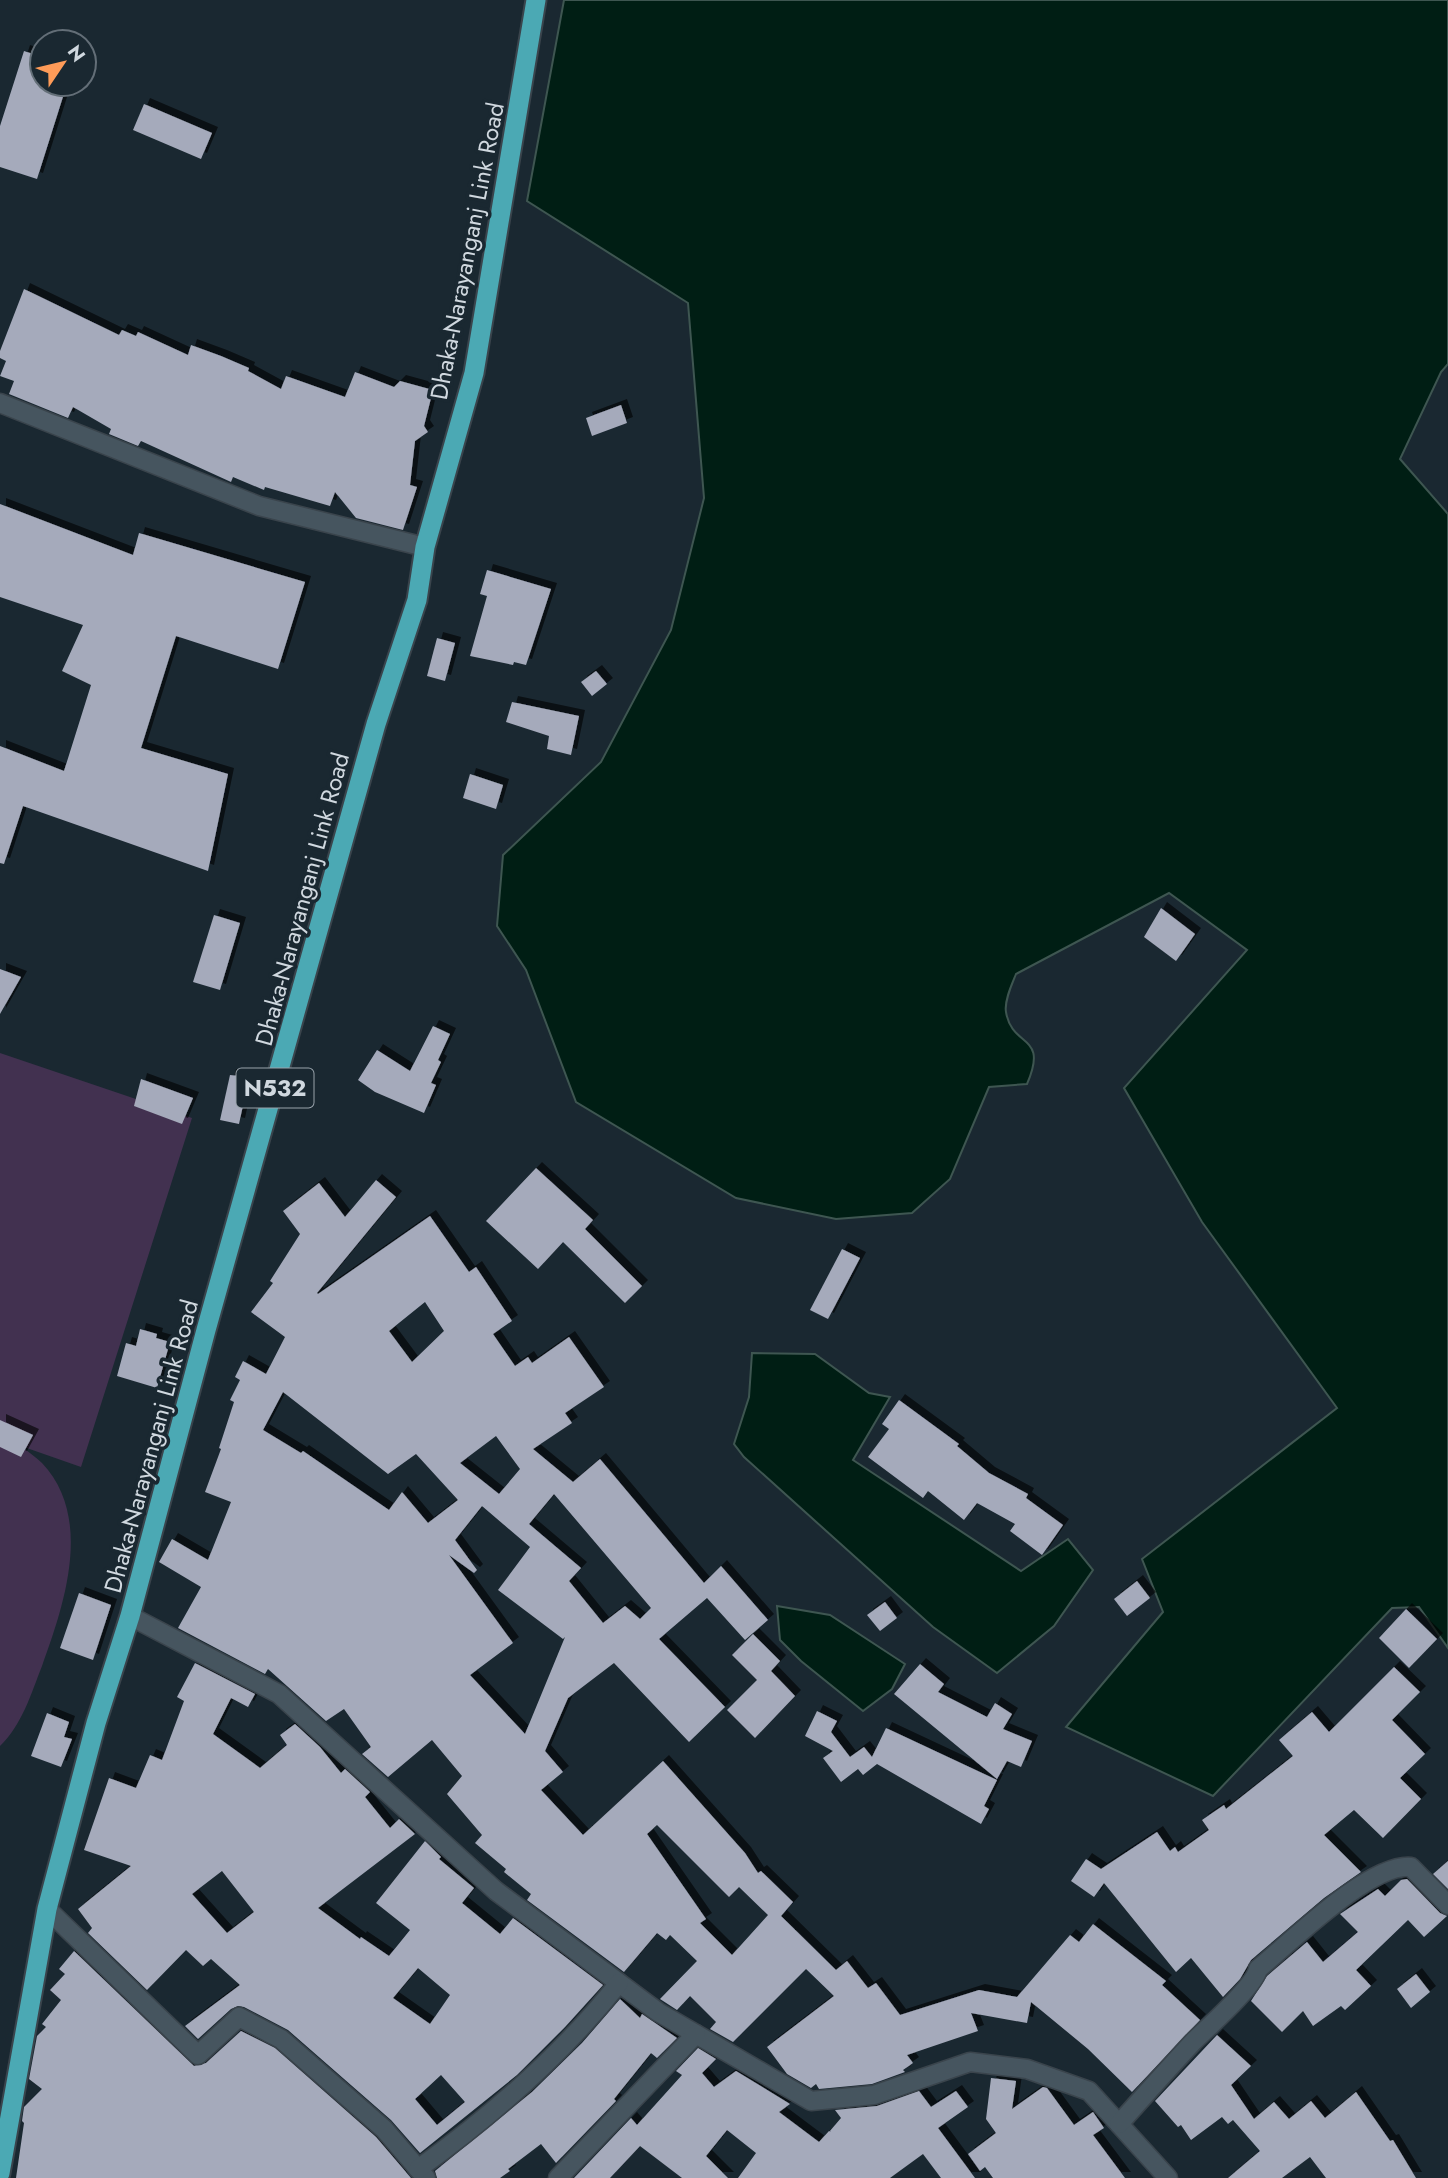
<svg xmlns="http://www.w3.org/2000/svg" width="1448" height="2178" font-family="Jost,sans-serif">
  <style>
    .green { fill: #423150 }
    .water { fill: #001e14; stroke: #3e5651; stroke-width: 2 }
    .building { fill: #a5aabb; fill-rule: evenodd; filter: url(#shadow) }
    .lines { fill: none; stroke-linecap: round; stroke-linejoin: round }
    .minor-casing { stroke: #3a444c; stroke-width: 21 }
    .trunk-casing { stroke: #3a444c; stroke-width: 23 }
    .minor { stroke: #46555f; stroke-width: 18 }
    .trunk { stroke: #4ba9b4; stroke-width: 19 }
    .labels { text-anchor: middle; dominant-baseline: central; stroke-width: 7; stroke-linejoin: round; paint-order: stroke }
    .shield { fill: #1a2831; stroke: #99a3ab; stroke-width: 2 }
    .shield-label { font-size: 23px; font-weight: bold; fill: #d0d8df }
    .street-label { font-size: 24px; fill: #d0d8df; stroke: #1a2831 }
  </style>
  <defs>
    <filter id="shadow"><feDropShadow dx="6" dy="-6" stdDeviation="0" flood-color="#0009"/></filter>
  </defs>
  <rect width="100%" height="100%" fill="#1a2831"/>
  <path class="green" d="M0,1053l192,65 -111,349 -60,-21c7,6 15,11 21,17 52,55 22,142 0,203 -11,28 -20,59 -42,80z"/>
  <g class="water">
    <path d="M564,0h884v364l-7,8 -41,87 48,55v1134l-29,-41 -27,1 -179,188 -147,-69 97,-115 -21,-53 195,-151 -135,-186 -78,-134 123,-138 -78,-57 -153,81c-4,10 -12,27 -10,38 6,37 43,21 21,72l-38,3 -39,92 -38,34 -76,6 -100,-21 -160,-96 -50,-132 -29,-44 6,-71 98,-93 70,-132 33,-132 -16,-195 -161,-102z"/>
    <polygon points="752,1353 815,1354 869,1393 890,1397 853,1460 1021,1571 1068,1539 1093,1570 1054,1626 997,1673 933,1627 744,1457 734,1444 749,1397"/>
    <polygon points="777,1606 830,1615 905,1664 892,1689 863,1711 801,1661 780,1640"/>
  </g>
  <g class="building">
    <polygon points="24,51 42,57 42,84 67,84 37,179 0,167 0,126"/>
    <polygon points="144,104 212,133 201,159 133,130"/>
    <polygon points="24,289 119,335 122,330 136,336 138,332 188,355 191,345 221,356 249,368 248,371 281,389 286,376 345,397 355,372 394,387 400,381 433,390 424,426 428,432 415,441 410,485 417,487 403,530 356,518 335,492 330,506 265,487 264,490 233,477 231,482 141,441 138,446 109,434 111,429 73,407 68,418 9,394 14,381 0,376 6,361 0,358 0,351"/>
    <polygon points="621,405 627,423 592,436 586,418"/>
    <polygon points="0,504 133,555 139,533 305,582 278,669 176,636 141,748 228,774 208,871 23,806 4,864 0,863 0,746 64,771 91,685 62,671 83,625 0,597"/>
    <polygon points="487,570 551,589 526,665 514,662 513,665 470,656 487,596 480,594"/>
    <polygon points="437,638 455,643 445,681 427,676"/>
    <polygon points="596,671 607,684 592,696 581,682"/>
    <polygon points="512,702 579,716 571,755 547,749 549,736 506,722"/>
    <polygon points="470,774 503,785 496,809 463,798"/>
    <polygon points="1161,908 1195,934 1176,961 1144,937"/>
    <polygon points="214,915 240,923 220,990 193,982"/>
    <polygon points="0,969 21,977 0,1014"/>
    <polygon points="433,1026 450,1034 438,1060 441,1062 431,1083 436,1085 424,1113 375,1092 358,1080 377,1050 410,1071"/>
    <polygon points="230,1075 249,1077 239,1124 220,1120"/>
    <polygon points="141,1079 193,1098 182,1124 134,1106"/>
    <polygon points="536,1168 593,1220 585,1229 642,1286 625,1303 563,1242 538,1269 486,1221"/>
    <path d="M376,1180l20,17 -79,96 1,1 112,-78 39,56 7,-5 36,54 -19,13 22,32 13,-9 4,6 37,-26 35,50 -39,26 7,10 -39,26 40,33 27,-23 104,124 17,-17 47,54 -23,20 -38,-42 -48,41 66,68 -36,35 -75,-79 -46,35 -23,53 18,21 -22,18 42,45 80,-74 82,92 13,20 3,-2 32,31 -12,14 55,54 11,-9 21,27 8,-5 24,32 79,-25 38,7 53,-62 9,7 14,-18 73,57 -4,4 38,35 -68,72 -44,-43 -57,-47 -4,21 -56,-10 7,18 -71,24 6,8 -10,7 2,2 -33,12 -53,5 -3,-5 -5,4 -24,-14 -20,-27 67,-51 -28,-27 -73,73 -23,-13 6,-7 -26,-26 -13,14 -17,-11 37,-38 -27,-26 -4,5 -9,-7 -33,39 -97,-72 4,-6 -27,-22 2,-3 -31,-26 7,-8 -35,-41 15,-18 -30,-36 -44,37 -26,-23 9,-7 -27,-38 -18,12 -58,-52 -3,5 -87,-46 23,-41 -42,-25 13,-23 36,21 23,-58 -26,-10 16,-43 -2,-1 15,-46 -4,-2 10,-20 -5,-3 8,-16 23,13 19,-37 -34,-25 22,-29 -3,-2 30,-47 -17,-23 36,-28 26,34zM425,1302l19,29 -32,31 -23,-31zM283,1392l105,82 28,-20 42,46 -30,23 -26,-31 -13,18 -86,-59 -2,2 -38,-23zM496,1436l24,33 -21,25 -39,-31zM554,1494l97,114 -11,11 -15,-13 -22,17 -34,-42 12,-13 -52,-44zM482,1506l48,41 -32,43 65,49 2,-2 -40,97 -55,-59 43,-32 -64,-88 25,18 3,-3 -22,-30zM657,1825l72,72 10,-10 29,28 -36,40 -32,-32 6,-4 -59,-85z"/>
    <polygon points="842,1249 860,1258 828,1319 810,1310"/>
    <polygon points="140,1329 157,1334 156,1338 170,1342 157,1388 117,1376 126,1343 136,1346"/>
    <polygon points="899,1400 959,1444 957,1446 989,1473 1028,1494 1026,1498 1063,1525 1042,1555 1010,1531 1015,1524 977,1503 964,1520 928,1491 923,1498 868,1457 889,1429 882,1424"/>
    <polygon points="0,1420 33,1435 21,1457 0,1447"/>
    <polygon points="1137,1581 1150,1598 1127,1616 1114,1599"/>
    <polygon points="79,1593 111,1605 93,1660 60,1648"/>
    <polygon points="885,1602 897,1618 880,1631 867,1615"/>
    <polygon points="1406,1609 1437,1639 1409,1668 1379,1638"/>
    <polygon points="753,1634 780,1661 771,1671 795,1696 755,1738 727,1710 757,1680 732,1655"/>
    <path d="M195,1663l60,31 -7,13 -17,-9 -18,36 47,34 27,-23 -7,-10 15,-11 25,23 21,26 4,-4 25,23 -5,5 25,31 9,-9 16,15 -97,74 42,31 1,-2 28,19 21,-26 -34,-27 49,-62 16,16 -2,2 35,29 -12,15 38,31 13,-16 90,67 -38,42 -48,48 -97,78 -29,-33 -103,-90 -44,-23 -6,-1 -7,3 -33,30 -13,-13 55,-41 -29,-26 -8,7 -17,-16 -39,40 -59,-57 4,-5 -14,-19 53,-43 -47,-16 25,-72 27,10 14,-33 12,5 22,-59 -7,-4zM222,1871l32,41 -27,21 -35,-39zM418,1968l32,27 -20,29 -37,-26zM441,2075l24,27 -28,23 -22,-26z"/>
    <polygon points="920,1664 944,1684 938,1692 987,1717 995,1703 1012,1714 1003,1729 1032,1741 1021,1767 1007,1761 997,1779 894,1694"/>
    <polygon points="1394,1667 1420,1692 1392,1720 1425,1754 1400,1778 1421,1799 1383,1838 1354,1810 1324,1835 1361,1872 1324,1898 1251,1960 1240,1979 1223,1997 1191,1958 1176,1972 1104,1883 1094,1897 1071,1881 1086,1859 1101,1869 1157,1832 1170,1851 1175,1847 1178,1852 1209,1830 1202,1820 1224,1805 1226,1809 1293,1756 1279,1740 1312,1712 1329,1732"/>
    <polygon points="817,1711 837,1721 831,1732 850,1757 864,1747 872,1757 886,1728 997,1780 984,1806 989,1809 981,1824 877,1764 863,1775 858,1769 841,1782 823,1758 833,1751 805,1736"/>
    <polygon points="47,1713 69,1722 64,1737 72,1739 61,1767 31,1756"/>
    <polygon points="1448,1861 1448,1889 1433,1874"/>
    <polygon points="1407,1879 1440,1913 1447,1916 1424,1937 1408,1920 1356,1970 1371,1986 1345,2010 1341,2006 1313,2026 1303,2011 1282,2032 1251,2001 1267,1976 1307,1942 1323,1962 1358,1932 1340,1914 1378,1889 1385,1896 1401,1880"/>
    <polygon points="74,1951 194,2066 206,2063 241,2031 275,2048 376,2137 411,2178 16,2178 24,2123 22,2121 24,2107 42,2089 29,2079 37,2036 46,2027 42,2024 61,2000 50,1990 65,1974 59,1969"/>
    <polygon points="1416,1974 1430,1992 1411,2008 1397,1989"/>
    <polygon points="620,1999 640,2018 642,2014 677,2038 657,2058 651,2053 614,2099 616,2101 556,2163 541,2144 508,2169 510,2171 500,2178 437,2178 435,2171 532,2092 582,2043"/>
    <polygon points="1217,2035 1251,2066 1231,2085 1254,2119 1274,2102 1289,2119 1311,2101 1325,2118 1356,2092 1390,2141 1393,2140 1416,2178 1326,2178 1310,2157 1282,2178 1228,2178 1260,2151 1233,2120 1228,2124 1222,2117 1191,2140 1181,2125 1178,2127 1155,2101"/>
    <polygon points="698,2048 716,2059 702,2073 714,2087 736,2071 790,2104 779,2112 819,2142 829,2131 831,2132 830,2131 841,2118 835,2110 877,2106 919,2091 931,2107 956,2091 968,2107 938,2128 975,2178 941,2178 923,2154 890,2178 738,2178 756,2153 727,2130 706,2156 728,2178 682,2178 640,2146 610,2178 574,2178 631,2118 637,2125 682,2075 676,2071"/>
    <polygon points="991,2078 1016,2081 1012,2109 1043,2087 1047,2088 1074,2125 1093,2112 1104,2128 1093,2135 1125,2178 993,2178 985,2167 980,2171 968,2154 996,2133 986,2119"/>
  </g>
  <g class="lines">
    <defs>
      <g id="minor">
        <polyline points="0,403 259,506 425,547"/>
        <polyline points="130,1616 279,1694 496,1891 658,2012 811,2101 874,2095 970,2062 1027,2069 1089,2091 1168,2178"/>
        <polyline points="47,1909 198,2055 239,2017 281,2039 384,2129 426,2178"/>
        <path d="M1119,2124c24,-27 49,-55 74,-82 15,-15 62,-56 65,-73 33,-27 112,-106 153,-102l37,38"/>
        <path d="M418,2169c75,-54 143,-113 201,-186"/>
        <polyline points="558,2178 696,2034"/>
      </g>
      <polyline id="trunk" points="0,2173 47,1909 96,1723 130,1616 206,1330 376,724 417,600 425,547 474,373 536,0"/>
    </defs>
    <use href="#minor" class="minor-casing"/>
    <use href="#trunk" class="trunk-casing"/>
    <use href="#minor" class="minor"/>
    <use href="#trunk" class="trunk"/>
  </g>
  <g class="labels">
    <rect class="shield" x="236.5" y="1068.5" width="77" height="39" rx="5"/>
    <g class="shield-label">
      <text x="275" y="1088">N532</text>
    </g>
    <g class="street-label">
      <text transform="translate(467 251) rotate(-79)">Dhaka-Narayanganj Link Road</text>
      <text transform="translate(302 899) rotate(-75)">Dhaka-Narayanganj Link Road</text>
      <text transform="translate(151 1446) rotate(-75)">Dhaka-Narayanganj Link Road</text>
    </g>
  </g>
  <g transform="translate(63 63) rotate(55)"><circle r="33" fill="#1a2831" stroke="#636e77" stroke-width="2"/>
  <path d="M0-5L12 26L0 18L-12 26Z" fill="#fe9b58"/>
  <text y="-10" font-size="19" font-weight="bold" text-anchor="middle" fill="#d0d8df">N</text>
  </g>
</svg>
